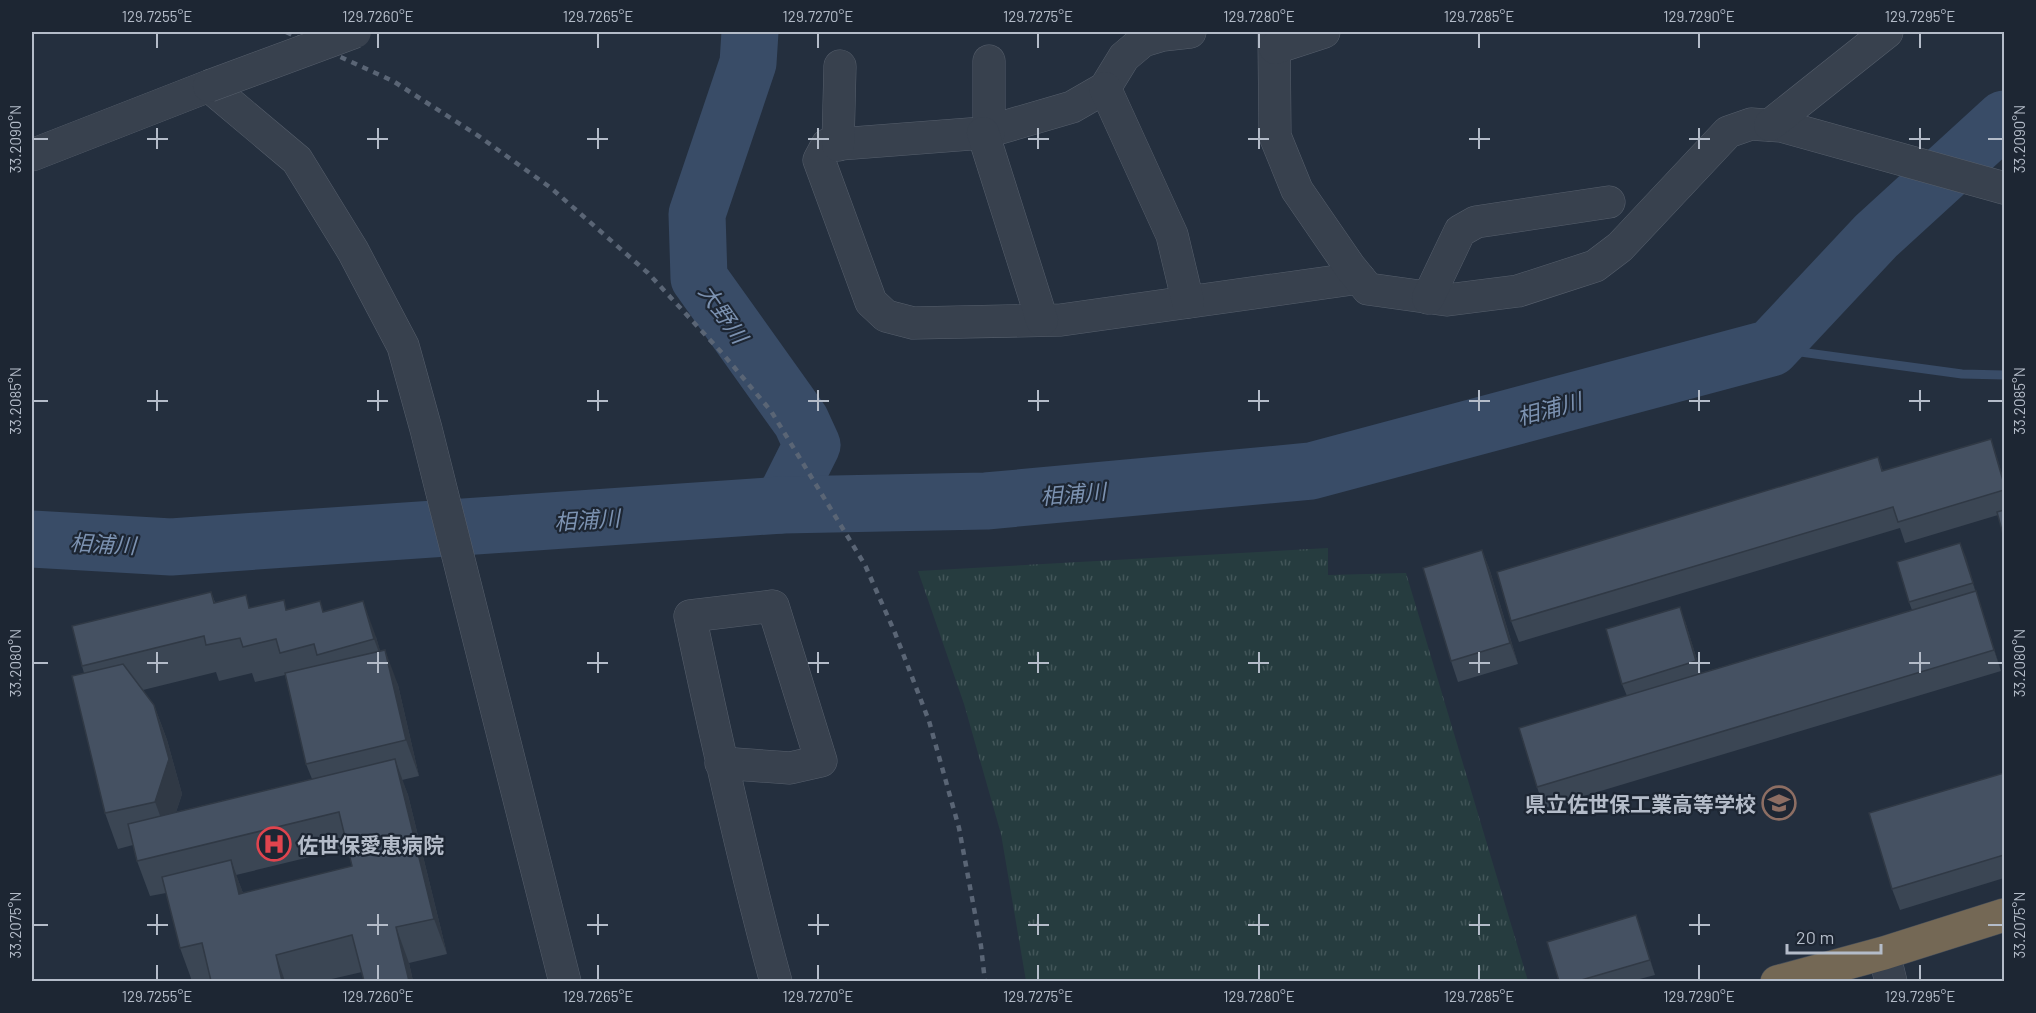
<svg xmlns="http://www.w3.org/2000/svg" width="2036" height="1013" font-family="Barlow,'Noto Sans JP',sans-serif">
  <style>
    .grass { fill: url(#grass-tufts) }
    .lines { fill: none; stroke-linecap: round; stroke-linejoin: round }
    .stream { stroke: #394c67; stroke-width: 9 }
    .river { stroke: #394c67; stroke-width: 57 }
    .minor-casing { stroke: #565f6c; stroke-width: 33 }
    .highway-casing { stroke: #434c59; stroke-width: 34 }
    .minor { stroke: #38414e; stroke-width: 32 }
    .highway { stroke: #746855; stroke-width: 33 }
    .rail { stroke: #5a6575; stroke-width: 4.5; stroke-dasharray: 6 6; stroke-linecap: butt }
    .minor-bridge-casing { stroke: #565f6c; stroke-width: 33; stroke-linecap: butt }
    .minor-bridge { stroke: #38414e; stroke-width: 32 }
    .wall { fill: #3b4654; fill-rule: evenodd }
    .shaded-wall { fill: #303945 }
    .building { fill: #455162; stroke: #303945; stroke-width: 1.5 }
    .ticks { fill: none; stroke: #b4bcc9; stroke-width: 2 }
    .labels { text-anchor: middle; dominant-baseline: central; stroke-width: 4.5; stroke-linejoin: round; paint-order: stroke }
    .poi-label { font-size: 21px; font-weight: bold; fill: #b4bcc9; stroke: #1d2633; text-anchor: end }
    .water-label { font-size: 22px; font-style: italic; fill: #7c92b1; stroke: #1d2633 }
    .neatline { fill: none; stroke: #b4bcc9; stroke-width: 2 }
    .ticks-label { font-size: 15px; text-anchor: middle; fill: #b4bcc9 }
  </style>
  <defs>
    <pattern id="grass-tufts" width="24" height="20" patternUnits="userSpaceOnUse" patternTransform="scale(1.5)"><rect width="24" height="20" fill="#263c3f"/><path d="M3 7l-1-3M5 7V3M7 7l1-3M15 17l-1-3M17 17v-4M19 17l1-3" fill="none" stroke="#435659"/></pattern>
  </defs>
  <rect width="100%" height="100%" fill="#242f3e"/>
  <polygon class="grass" points="1328,548 1328,575 1406,573 1528,981 1026,981 1001,834 964,704 918,571"/>
  <g class="lines">
    <polyline class="stream" points="1771,348 1962,374 2004,375"/>
    <g class="river">
      <polyline points="750,32 748,63 697,214 699,278 801,421 812,445 782,505"/>
      <polyline points="32,539 171,547 782,505 986,501 1311,471 1771,348 1876,236 2004,119"/>
    </g>
    <defs>
      <g id="minor">
        <polyline points="1190,32 1163,35 1143,41 1124,57 1105,88 1072,107 983,133 827,145 819,160 871,302 886,316 913,323 1061,320 1359,278"/>
        <polyline points="1274,32 1275,136 1297,190 1350,267 1368,289 1447,300 1518,291 1595,266 1620,247 1728,132 1751,124 1781,126 2004,188"/>
        <polyline points="1275,48 1324,32"/>
        <polyline points="989,61 989,132"/>
        <polyline points="1105,88 1172,235 1188,302"/>
        <polyline points="1770,125 1887,32"/>
        <polyline points="983,133 1042,320"/>
        <polyline points="838,145 840,66"/>
        <polyline points="32,155 209,86 297,160 353,251 403,346 426,429 565,982"/>
        <polyline points="1428,298 1460,231 1476,222 1609,202"/>
        <path d="M721,763l69,5 31,-7 -48,-155 -83,10c26,123 53,245 86,366"/>
        <polyline points="1884,953 1891,982"/>
      </g>
      <polyline id="highway" points="1777,982 1884,953 2004,915"/>
    </defs>
    <use href="#minor" class="minor-casing"/>
    <use href="#highway" class="highway-casing"/>
    <use href="#minor" class="minor"/>
    <use href="#highway" class="highway"/>
    <polyline class="rail" points="286,32 393,81 480,137 551,188 648,273 723,354 771,411 865,565 895,633 929,721 959,828 981,946 985,982"/>
    <defs>
      <polyline id="minor-bridge" points="209,86 355,32"/>
    </defs>
    <use href="#minor-bridge" class="minor-bridge-casing"/>
    <use href="#minor-bridge" class="minor-bridge"/>
  </g>
  <g class="wall">
    <polygon points="1991,439 2004,481 2004,538 1998,515 1905,543 1900,528 1519,642 1511,621 1878,457 1883,471"/>
    <polygon points="1960,543 2001,671 1544,808 1537,787 1627,696 1622,684 1685,621 1701,673 1912,610 1909,602"/>
    <polygon points="1482,550 1490,571 1518,664 1458,682 1451,661"/>
    <path d="M211,592l4,10 36,6 73,4 52,25 4,14 18,34 21,91 -17,4 6,15 39,159 -38,9 4,18h-49l-2,-9 -39,9h-112l-1,-2 -9,2h-9l-12,-33 -14,-55 -16,3 -13,-35 -4,-16 -15,4 -13,-36 -21,-140 -2,-7zM216,672l3,9 33,-8 3,9 30,-7 21,89 6,15 -136,33 6,-18 -15,-54 -13,-35 -11,-15zM347,848l5,18 -109,27 -7,-18z"/>
    <polygon points="2004,773 2004,878 1900,910 1892,889"/>
    <polygon points="1636,915 1655,975 1632,981 1559,981"/>
  </g>
  <g class="shaded-wall">
    <polygon points="1991,439 1998,460 2004,481 2004,484"/>
    <polygon points="1960,543 1966,557 1978,598 1973,583"/>
    <polygon points="1482,550 1490,571 1518,664 1510,643"/>
    <polygon points="1976,591 1983,612 2001,671 1994,650"/>
    <polygon points="363,601 376,637 387,674 374,639"/>
    <polygon points="1680,607 1685,621 1702,676 1696,661"/>
    <polygon points="385,650 398,685 419,776 406,740"/>
    <polygon points="154,705 167,740 182,794 168,837 155,802"/>
    <polygon points="395,759 408,795 447,954 434,919"/>
    <polygon points="231,860 244,896 239,894"/>
    <polygon points="1636,915 1641,929 1655,975 1650,960"/>
    <polygon points="396,927 409,963 413,981 409,981"/>
    <polygon points="276,955 285,981 282,981"/>
  </g>
  <g class="building">
    <polygon points="1991,439 2004,484 2004,490 1898,522 1893,507 1511,621 1497,572 1878,457 1882,471"/>
    <polygon points="2004,510 2004,538 1997,512"/>
    <polygon points="1960,543 1973,583 1909,602 1897,562"/>
    <polygon points="1482,550 1510,643 1451,661 1423,568"/>
    <polygon points="1976,591 1994,650 1537,787 1519,728"/>
    <polygon points="211,592 214,603 246,595 249,608 284,600 286,610 320,601 323,612 363,601 374,639 317,655 314,644 280,653 276,639 243,647 240,638 206,645 204,636 82,666 72,626"/>
    <polygon points="1680,607 1696,661 1622,684 1606,629"/>
    <polygon points="385,650 406,740 306,764 285,673"/>
    <polygon points="123,664 154,705 169,759 155,802 105,813 72,676"/>
    <polygon points="395,759 434,919 396,927 409,981 364,981 352,935 276,955 282,981 211,981 202,943 180,948 162,877 231,860 239,894 352,866 339,812 137,861 128,824"/>
    <polygon points="2004,773 2004,855 1892,889 1869,813"/>
    <polygon points="1636,915 1650,960 1578,981 1559,981 1547,942"/>
  </g>
  <path class="ticks" d="M157,33v15M378,33v15M598,33v15M818,33v15M1038,33v15M1259,33v15M1479,33v15M1699,33v15M1920,33v15M157,128v21M378,128v21M598,128v21M818,128v21M1038,128v21M1259,128v21M1479,128v21M1699,128v21M1920,128v21M33,139h15M147,139h21M367,139h21M587,139h21M808,139h21M1028,139h21M1248,139h21M1469,139h21M1689,139h21M1909,139h21M1988,139h15M157,390v21M378,390v21M598,390v21M818,390v21M1038,390v21M1259,390v21M1479,390v21M1699,390v21M1920,390v21M33,401h15M147,401h21M367,401h21M587,401h21M808,401h21M1028,401h21M1248,401h21M1469,401h21M1689,401h21M1909,401h21M1988,401h15M157,652v21M378,652v21M598,652v21M818,652v21M1038,652v21M1259,652v21M1479,652v21M1699,652v21M1920,652v21M33,663h15M147,663h21M367,663h21M587,663h21M808,663h21M1028,663h21M1248,663h21M1469,663h21M1689,663h21M1909,663h21M1988,663h15M157,914v21M378,914v21M598,914v21M818,914v21M1038,914v21M1259,914v21M1479,914v21M1699,914v21M33,925h15M147,925h21M367,925h21M587,925h21M808,925h21M1028,925h21M1248,925h21M1469,925h21M1689,925h21M1988,925h15M157,965v15M378,965v15M598,965v15M818,965v15M1038,965v15M1259,965v15M1479,965v15M1699,965v15M1920,965v15"/>
  <defs>
    <symbol id="school-ring" viewBox="-11 -11 22 22"><circle r="9.5" fill="#1d2633" stroke="#8d6e63" stroke-width="1.5"/><path d="M0-5L7-2L0 1L-7-2ZM-4 1L0 2.5L4 1V4Q0 6-4 4Z" fill="#8d6e63"/></symbol>
    <symbol id="hospital-ring" viewBox="-11 -11 22 22"><circle r="9.5" fill="#1d2633" stroke="#e0444e" stroke-width="1.5"/><path d="M-5-5h3v3.5h4V-5h3V5h-3V1.5h-4V5h-3Z" fill="#e0444e"/></symbol>
  </defs>
  <g fill-rule="evenodd">
    <use href="#school-ring" x="1760" y="784" width="38" height="38"/>
    <use href="#hospital-ring" x="255" y="825" width="38" height="38"/>
  </g>
  <g class="labels">
    <g class="poi-label">
      <text x="1756" y="803">県立佐世保工業高等学校</text>
      <text x="297" y="844" text-anchor="start">佐世保愛恵病院</text>
    </g>
    <g class="water-label">
      <text transform="translate(724 313) rotate(55)">大野川</text>
      <text transform="translate(1549 408) rotate(-15)">相浦川</text>
      <text transform="translate(1073 493) rotate(-5)">相浦川</text>
      <text transform="translate(587 519) rotate(-4)">相浦川</text>
      <text transform="translate(103 543) rotate(3)">相浦川</text>
    </g>
  </g>
  <rect width="2036" height="1013" fill="none" stroke="#1d2633" stroke-width="66"/>
  <path d="M1787 944v9h94v-9" fill="none" stroke="#b4bcc9" stroke-width="3"/>
  <text x="1796" y="944" font-size="18" fill="#b4bcc9" stroke="#1d2633" stroke-width="4.5" paint-order="stroke">20 m</text>
  <rect x="33" y="33" width="1970" height="947" class="neatline"/>
  <g class="ticks-label">
    <text x="157" y="22">129.7255°E</text>
    <text x="378" y="22">129.7260°E</text>
    <text x="598" y="22">129.7265°E</text>
    <text x="818" y="22">129.7270°E</text>
    <text x="1038" y="22">129.7275°E</text>
    <text x="1259" y="22">129.7280°E</text>
    <text x="1479" y="22">129.7285°E</text>
    <text x="1699" y="22">129.7290°E</text>
    <text x="1920" y="22">129.7295°E</text>
    <text transform="translate(16 139) rotate(-90)" y="5">33.2090°N</text>
    <text transform="translate(2020 139) rotate(-90)" y="5">33.2090°N</text>
    <text transform="translate(16 401) rotate(-90)" y="5">33.2085°N</text>
    <text transform="translate(2020 401) rotate(-90)" y="5">33.2085°N</text>
    <text transform="translate(16 663) rotate(-90)" y="5">33.2080°N</text>
    <text transform="translate(2020 663) rotate(-90)" y="5">33.2080°N</text>
    <text transform="translate(16 925) rotate(-90)" y="5">33.2075°N</text>
    <text transform="translate(2020 925) rotate(-90)" y="5">33.2075°N</text>
    <text x="157" y="1002">129.7255°E</text>
    <text x="378" y="1002">129.7260°E</text>
    <text x="598" y="1002">129.7265°E</text>
    <text x="818" y="1002">129.7270°E</text>
    <text x="1038" y="1002">129.7275°E</text>
    <text x="1259" y="1002">129.7280°E</text>
    <text x="1479" y="1002">129.7285°E</text>
    <text x="1699" y="1002">129.7290°E</text>
    <text x="1920" y="1002">129.7295°E</text>
  </g>
</svg>
